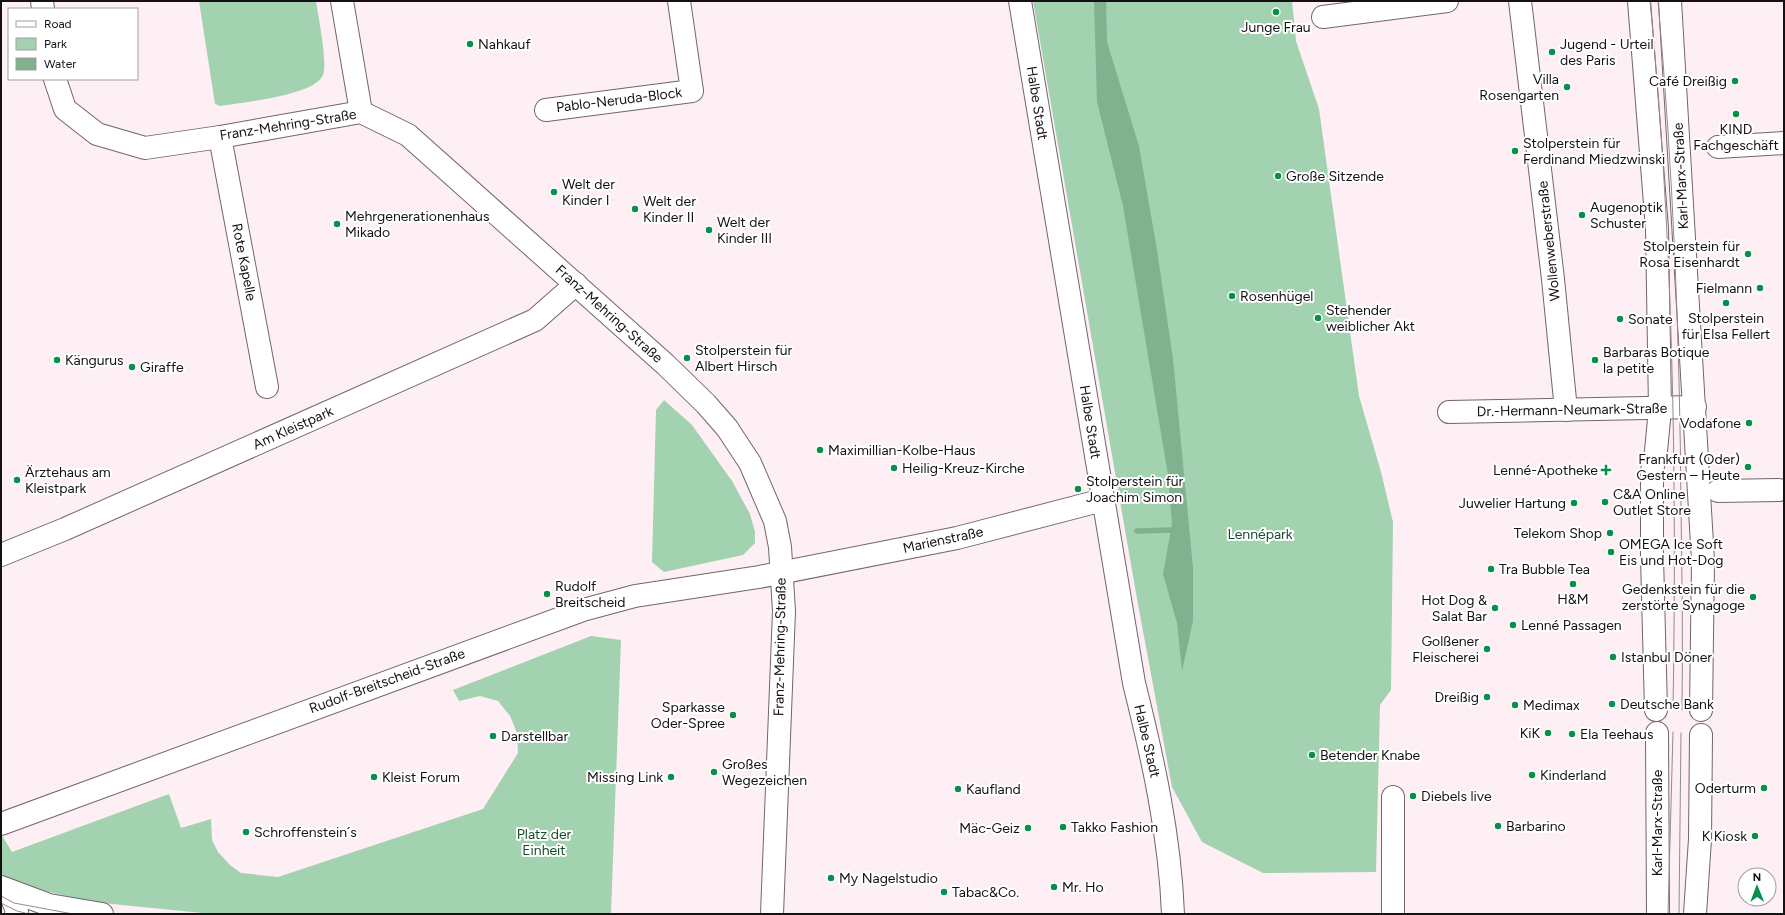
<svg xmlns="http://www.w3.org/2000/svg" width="1785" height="915" font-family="Figtree,sans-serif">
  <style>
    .green { fill: #a2d2af }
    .water { fill: #81b18f }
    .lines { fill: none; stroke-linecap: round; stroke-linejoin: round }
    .stream { stroke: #81b18f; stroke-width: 5.5 }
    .minor-casing { stroke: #72656b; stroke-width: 24 }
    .minor { stroke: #fff; stroke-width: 22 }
    .tram { stroke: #958a8f; stroke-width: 1 }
    .poi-dot { fill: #088f4d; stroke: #fff; stroke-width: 1.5 }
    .labels { text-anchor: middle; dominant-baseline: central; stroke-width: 4; stroke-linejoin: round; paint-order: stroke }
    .poi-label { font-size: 14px; fill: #151013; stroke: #fff; text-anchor: start }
    .street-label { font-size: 14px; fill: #151013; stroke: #fff }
    .park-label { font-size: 14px; fill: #154d2c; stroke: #fff }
  </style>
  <rect width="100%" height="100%" fill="#feeff5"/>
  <g class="green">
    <path d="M199,1h117c2,14 12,62 7,74 -9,21 -80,27 -103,31l-5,-2z"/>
    <polygon points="1033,1 1292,1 1296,41 1319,109 1359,396 1381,472 1393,522 1391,690 1380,705 1376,872 1263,873 1202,842 1172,787 1137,599"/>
    <polygon points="664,400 692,425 732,481 750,514 755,532 755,543 743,555 664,572 652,562 656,410"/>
    <polygon points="591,636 621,640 611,914 213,914 92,902 37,889 1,875 1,834 12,852 169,794 181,828 211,819 212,840 218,852 230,865 241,873 278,877 483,809 518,753 517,733 510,716 498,701 480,696 459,701 453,690"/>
  </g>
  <polygon class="water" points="1094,1 1106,1 1107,42 1139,146 1157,250 1173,359 1193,568 1193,621 1182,671 1177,623 1163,574 1172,524 1168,475 1123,206 1097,102"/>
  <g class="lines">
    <polyline class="stream" points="1137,531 1171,530"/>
    <defs>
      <g id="minor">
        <polyline points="42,1 43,9"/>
        <polyline points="342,1 361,112"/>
        <path d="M1020,1l114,682c19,76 36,153 39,231"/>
        <polyline points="1520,1 1553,279 1566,410"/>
        <polyline points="1639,1 1657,229 1660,409 1656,451 1652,471 1652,557 1656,710"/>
        <polyline points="1670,1 1703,561 1701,710"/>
        <polyline points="1323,17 1447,1"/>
        <polyline points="55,79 65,109 97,134 145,148 220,137 361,112 408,135 666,365 706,404 727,428 750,463 775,521 780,547 784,611 772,914"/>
        <polyline points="546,110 692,91 679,1"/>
        <polyline points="220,137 267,387"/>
        <polyline points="1718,147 1784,143"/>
        <polyline points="1449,412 1695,407"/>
        <polyline points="1718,491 1779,490"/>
        <polyline points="1,555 65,529 535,320 576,284"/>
        <polyline points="1657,733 1658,914"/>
        <polyline points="1393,797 1393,914"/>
        <polyline points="1,824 583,610 635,596 759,577 957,538 1103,500"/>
        <polyline points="1,887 49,905 102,914"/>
        <polyline points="9,891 17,911 16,914"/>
        <polyline points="1695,914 1700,839 1701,735"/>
      </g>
    </defs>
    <use href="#minor" class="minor-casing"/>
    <use href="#minor" class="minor"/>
    <g class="tram">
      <path d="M1650,1c23,234 27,473 23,709"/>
      <path d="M1658,1c15,169 22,339 23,509 1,67 2,133 1,200"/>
      <polyline points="1,896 14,903 73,914"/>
      <polyline points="1,903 17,911 29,914"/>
      <polyline points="1668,914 1673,732"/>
      <polyline points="1679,914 1681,733"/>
    </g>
  </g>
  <g class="poi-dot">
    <circle cx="1276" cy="12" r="4"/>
    <circle cx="470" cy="44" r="4"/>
    <circle cx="1552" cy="52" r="4"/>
    <circle cx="1735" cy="81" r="4"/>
    <circle cx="1567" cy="87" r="4"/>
    <circle cx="1736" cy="114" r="4"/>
    <circle cx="1515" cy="151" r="4"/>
    <circle cx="1278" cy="176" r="4"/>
    <circle cx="554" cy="192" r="4"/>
    <circle cx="635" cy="209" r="4"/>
    <circle cx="1582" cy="215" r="4"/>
    <circle cx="337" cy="224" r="4"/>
    <circle cx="709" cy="230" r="4"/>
    <circle cx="1748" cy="254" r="4"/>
    <circle cx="1760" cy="288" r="4"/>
    <circle cx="1232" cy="296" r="4"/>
    <circle cx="1726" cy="303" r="4"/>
    <circle cx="1318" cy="318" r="4"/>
    <circle cx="1620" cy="319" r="4"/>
    <circle cx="687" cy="358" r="4"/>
    <circle cx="57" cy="360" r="4"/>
    <circle cx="1595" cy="360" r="4"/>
    <circle cx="132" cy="367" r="4"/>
    <circle cx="1749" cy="423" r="4"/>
    <circle cx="820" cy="450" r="4"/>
    <circle cx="1748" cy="467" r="4"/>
    <circle cx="894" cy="468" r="4"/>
    <path d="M1604 464h4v4h4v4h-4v4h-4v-4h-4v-4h4z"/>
    <circle cx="17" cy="480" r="4"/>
    <circle cx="1078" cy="489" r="4"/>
    <circle cx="1605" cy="502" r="4"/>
    <circle cx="1574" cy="503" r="4"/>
    <circle cx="1610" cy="533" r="4"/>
    <circle cx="1611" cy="552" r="4"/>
    <circle cx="1491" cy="569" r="4"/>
    <circle cx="1573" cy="584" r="4"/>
    <circle cx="547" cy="594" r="4"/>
    <circle cx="1753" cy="597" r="4"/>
    <circle cx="1495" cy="608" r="4"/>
    <circle cx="1513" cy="625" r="4"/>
    <circle cx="1487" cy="649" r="4"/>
    <circle cx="1613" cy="657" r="4"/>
    <circle cx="1487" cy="697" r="4"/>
    <circle cx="1612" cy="704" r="4"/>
    <circle cx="1515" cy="705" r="4"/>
    <circle cx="733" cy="715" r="4"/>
    <circle cx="1548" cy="733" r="4"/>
    <circle cx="1572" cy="734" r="4"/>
    <circle cx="493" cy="736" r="4"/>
    <circle cx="1312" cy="755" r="4"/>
    <circle cx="714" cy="772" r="4"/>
    <circle cx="1532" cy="775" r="4"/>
    <circle cx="374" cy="777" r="4"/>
    <circle cx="671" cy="777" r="4"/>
    <circle cx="1764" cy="788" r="4"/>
    <circle cx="958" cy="789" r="4"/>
    <circle cx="1413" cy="796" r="4"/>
    <circle cx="1498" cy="826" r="4"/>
    <circle cx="1063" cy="827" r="4"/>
    <circle cx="1028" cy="828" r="4"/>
    <circle cx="246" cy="832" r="4"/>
    <circle cx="1755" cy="836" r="4"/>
    <circle cx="831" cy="878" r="4"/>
    <circle cx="1054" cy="887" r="4"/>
    <circle cx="944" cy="892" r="4"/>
  </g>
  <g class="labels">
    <g class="poi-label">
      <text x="1276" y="27" text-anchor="middle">Junge Frau</text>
      <text x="478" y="44">Nahkauf</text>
      <text x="1560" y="44">Jugend - Urteil<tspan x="1560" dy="16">des Paris</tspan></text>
      <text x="1559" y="79" text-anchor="end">Villa<tspan x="1559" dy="16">Rosengarten</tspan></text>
      <text x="1727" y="81" text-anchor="end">Café Dreißig</text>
      <text x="1736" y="129" text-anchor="middle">KIND<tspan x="1736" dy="16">Fachgeschäft</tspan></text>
      <text x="1523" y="143">Stolperstein für<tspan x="1523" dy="16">Ferdinand Miedzwinski</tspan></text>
      <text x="1286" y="176">Große Sitzende</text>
      <text x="562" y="184">Welt der<tspan x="562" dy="16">Kinder I</tspan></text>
      <text x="643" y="201">Welt der<tspan x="643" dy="16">Kinder II</tspan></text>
      <text x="1590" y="207">Augenoptik<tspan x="1590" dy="16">Schuster</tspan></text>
      <text x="345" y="216">Mehrgenerationenhaus<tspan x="345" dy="16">Mikado</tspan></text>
      <text x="717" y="222">Welt der<tspan x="717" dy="16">Kinder III</tspan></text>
      <text x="1740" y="246" text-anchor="end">Stolperstein für<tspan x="1740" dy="16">Rosa Eisenhardt</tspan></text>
      <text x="1752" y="288" text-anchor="end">Fielmann</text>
      <text x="1240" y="296">Rosenhügel</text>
      <text x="1326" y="310">Stehender<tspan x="1326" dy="16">weiblicher Akt</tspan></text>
      <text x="1726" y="318" text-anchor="middle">Stolperstein<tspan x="1726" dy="16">für Elsa Fellert</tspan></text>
      <text x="1628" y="319">Sonate</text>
      <text x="695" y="350">Stolperstein für<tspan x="695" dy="16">Albert Hirsch</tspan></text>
      <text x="1603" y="352">Barbaras Botique<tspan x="1603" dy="16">la petite</tspan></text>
      <text x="65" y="360">Kängurus</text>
      <text x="140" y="367">Giraffe</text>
      <text x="1741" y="423" text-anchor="end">Vodafone</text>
      <text x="828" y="450">Maximillian-Kolbe-Haus</text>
      <text x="1740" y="459" text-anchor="end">Frankfurt (Oder)<tspan x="1740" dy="16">Gestern – Heute</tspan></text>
      <text x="902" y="468">Heilig-Kreuz-Kirche</text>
      <text x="1598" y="470" text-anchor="end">Lenné-Apotheke</text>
      <text x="25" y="472">Ärztehaus am<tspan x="25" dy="16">Kleistpark</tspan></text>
      <text x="1086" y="481">Stolperstein für<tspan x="1086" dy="16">Joachim Simon</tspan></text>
      <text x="1613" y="494">C&amp;A Online<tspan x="1613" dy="16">Outlet Store</tspan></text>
      <text x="1566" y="503" text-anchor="end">Juwelier Hartung</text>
      <text x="1602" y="533" text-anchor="end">Telekom Shop</text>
      <text x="1619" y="544">OMEGA Ice Soft<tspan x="1619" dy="16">Eis und Hot-Dog</tspan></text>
      <text x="1499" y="569">Tra Bubble Tea</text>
      <text x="555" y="586">Rudolf<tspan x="555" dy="16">Breitscheid</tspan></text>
      <text x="1745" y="589" text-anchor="end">Gedenkstein für die<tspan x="1745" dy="16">zerstörte Synagoge</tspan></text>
      <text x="1573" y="599" text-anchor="middle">H&amp;M</text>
      <text x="1487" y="600" text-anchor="end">Hot Dog &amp;<tspan x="1487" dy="16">Salat Bar</tspan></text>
      <text x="1521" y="625">Lenné Passagen</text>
      <text x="1479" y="641" text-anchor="end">Golßener<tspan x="1479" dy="16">Fleischerei</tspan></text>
      <text x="1621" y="657">Istanbul Döner</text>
      <text x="1479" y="697" text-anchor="end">Dreißig</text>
      <text x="1620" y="704">Deutsche Bank</text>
      <text x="1523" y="705">Medimax</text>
      <text x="725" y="707" text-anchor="end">Sparkasse<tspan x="725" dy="16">Oder-Spree</tspan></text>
      <text x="1540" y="733" text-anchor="end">KiK</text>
      <text x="1580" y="734">Ela Teehaus</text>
      <text x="501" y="736">Darstellbar</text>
      <text x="1320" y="755">Betender Knabe</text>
      <text x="722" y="764">Großes<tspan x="722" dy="16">Wegezeichen</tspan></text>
      <text x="1540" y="775">Kinderland</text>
      <text x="382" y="777">Kleist Forum</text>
      <text x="663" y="777" text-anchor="end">Missing Link</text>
      <text x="1756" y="788" text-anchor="end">Oderturm</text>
      <text x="966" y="789">Kaufland</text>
      <text x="1421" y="796">Diebels live</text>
      <text x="1506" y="826">Barbarino</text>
      <text x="1071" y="827">Takko Fashion</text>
      <text x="1020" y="828" text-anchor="end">Mäc-Geiz</text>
      <text x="254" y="832">Schroffenstein´s</text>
      <text x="1747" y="836" text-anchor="end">K Kiosk</text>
      <text x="839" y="878">My Nagelstudio</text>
      <text x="1062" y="887">Mr. Ho</text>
      <text x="952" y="892">Tabac&amp;Co.</text>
    </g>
    <g class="street-label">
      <text transform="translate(619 100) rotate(-7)">Pablo-Neruda-Block</text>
      <text transform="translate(1037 103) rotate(81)">Halbe Stadt</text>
      <text transform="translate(288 125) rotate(-9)">Franz-Mehring-Straße</text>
      <text transform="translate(1681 176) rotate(-93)">Karl-Marx-Straße</text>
      <text transform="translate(1549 241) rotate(-96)">Wollenweberstraße</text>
      <text transform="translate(244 262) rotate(79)">Rote Kapelle</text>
      <text transform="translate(609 314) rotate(42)">Franz-Mehring-Straße</text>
      <text transform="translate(1572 410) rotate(-1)">Dr.-Hermann-Neumark-Straße</text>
      <text transform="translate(1090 422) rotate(81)">Halbe Stadt</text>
      <text transform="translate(293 428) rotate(-24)">Am Kleistpark</text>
      <text transform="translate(943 540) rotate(-12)">Marienstraße</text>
      <text transform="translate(780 647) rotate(-89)">Franz-Mehring-Straße</text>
      <text transform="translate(387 681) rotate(-20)">Rudolf-Breitscheid-Straße</text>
      <text transform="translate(1147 741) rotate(77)">Halbe Stadt</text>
      <text transform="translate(1657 823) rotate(-90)">Karl-Marx-Straße</text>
    </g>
    <g class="park-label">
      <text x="1260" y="534">Lennépark</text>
      <text x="544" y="834">Platz der<tspan x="544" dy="16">Einheit</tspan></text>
    </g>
  </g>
  <rect width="1785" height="915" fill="none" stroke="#151013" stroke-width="4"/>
  <rect x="8" y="8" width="130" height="72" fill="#ffffff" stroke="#a19fa1"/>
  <rect x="16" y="21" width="20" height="6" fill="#ffffff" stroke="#a19fa1"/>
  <text x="44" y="28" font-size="12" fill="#151013">Road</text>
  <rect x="16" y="38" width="20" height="12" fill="#a2d2af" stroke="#a19fa1"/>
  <text x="44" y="48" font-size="12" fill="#151013">Park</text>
  <rect x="16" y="58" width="20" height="12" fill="#81b18f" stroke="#a19fa1"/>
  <text x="44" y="68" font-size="12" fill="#151013">Water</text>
  <g transform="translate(1757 887) rotate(359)"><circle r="19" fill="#ffffff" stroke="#a19fa1"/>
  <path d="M0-3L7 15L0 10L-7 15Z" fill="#088f4d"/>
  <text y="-6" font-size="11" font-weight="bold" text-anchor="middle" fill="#151013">N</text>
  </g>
</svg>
